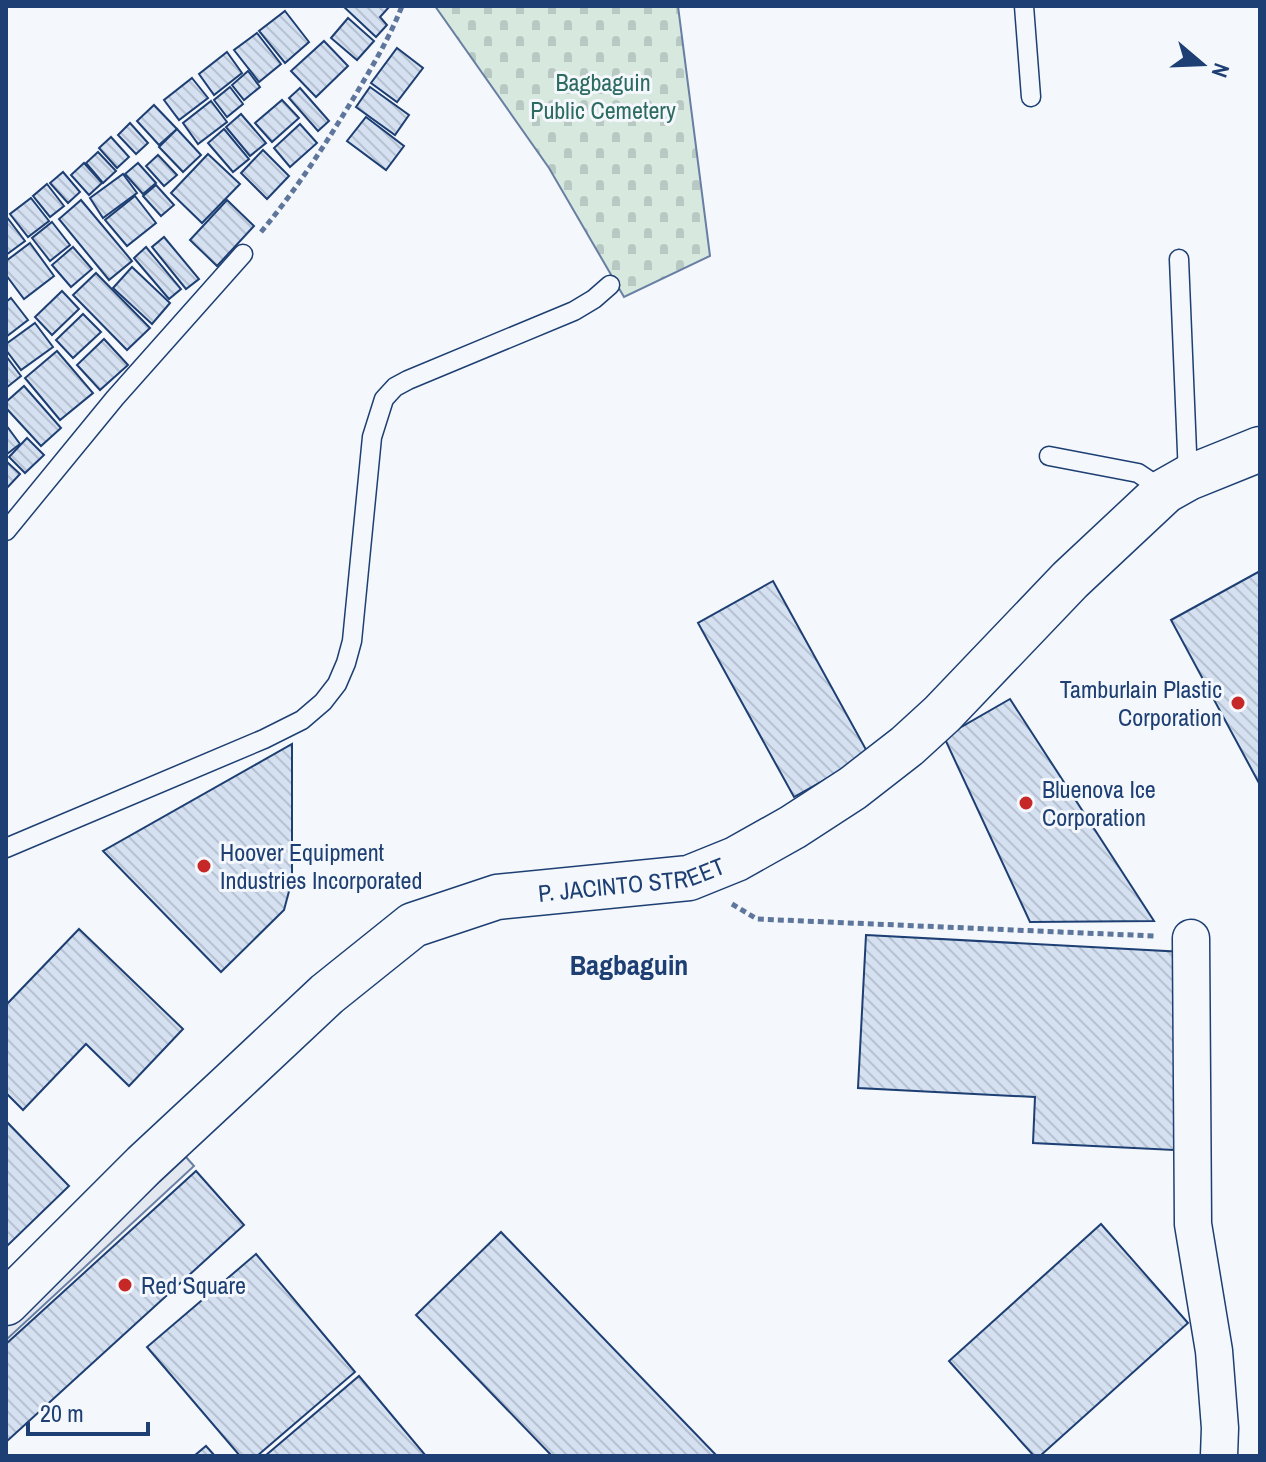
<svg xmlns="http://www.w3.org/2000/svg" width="1266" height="1462" font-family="'Archivo Narrow',sans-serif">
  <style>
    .cemetery { fill: url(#cemetery-stones); stroke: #687fa3; stroke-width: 2 }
    .parking { fill: #e3e8f0; stroke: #687fa3; stroke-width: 2 }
    .building { fill: url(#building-back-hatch); stroke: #1d3f73; stroke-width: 2 }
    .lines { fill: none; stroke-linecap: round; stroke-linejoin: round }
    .service-casing { stroke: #1d3f73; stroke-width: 21 }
    .minor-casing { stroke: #1d3f73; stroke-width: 39 }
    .tertiary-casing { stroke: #1d3f73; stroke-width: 47 }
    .path { stroke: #5e769c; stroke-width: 5; stroke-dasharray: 6 4; stroke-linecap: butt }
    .service { stroke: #f4f7fb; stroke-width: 18 }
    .minor { stroke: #f4f7fb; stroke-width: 36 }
    .tertiary { stroke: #f4f7fb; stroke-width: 44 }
    .poi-dot { fill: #c62828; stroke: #f4f7fb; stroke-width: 3 }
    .labels { text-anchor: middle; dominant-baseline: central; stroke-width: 6; stroke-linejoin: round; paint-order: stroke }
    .park-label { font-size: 24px; fill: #2c6c60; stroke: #f4f7fb }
    .poi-label { font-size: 24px; fill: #1d3f73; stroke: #f4f7fb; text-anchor: start }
    .street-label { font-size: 24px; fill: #1d3f73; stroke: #f4f7fb }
    .quarter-label { font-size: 28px; font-weight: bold; fill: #1d3f73; stroke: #f4f7fb }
  </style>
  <defs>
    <pattern id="cemetery-stones" width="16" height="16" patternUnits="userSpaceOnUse" patternTransform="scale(2)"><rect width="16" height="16" fill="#d7e8df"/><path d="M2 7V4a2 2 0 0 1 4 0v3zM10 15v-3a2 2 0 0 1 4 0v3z" fill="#b8c8c3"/></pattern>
    <pattern id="building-back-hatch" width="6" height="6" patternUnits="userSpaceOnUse" patternTransform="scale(2)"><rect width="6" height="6" fill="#d5e0f0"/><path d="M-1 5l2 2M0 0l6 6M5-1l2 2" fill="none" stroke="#b6c1d1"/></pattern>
  </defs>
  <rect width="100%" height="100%" fill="#f4f7fb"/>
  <polygon class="cemetery" points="435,6 678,6 710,256 624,297 549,168"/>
  <polygon class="parking" points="186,1157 194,1166 6,1340 6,1324"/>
  <g class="building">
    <polygon points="343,6 390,6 380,17 387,25 376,37"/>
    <polygon points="285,11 309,42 285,63 259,31"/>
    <polygon points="348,18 374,41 357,60 331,38"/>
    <polygon points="257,33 281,64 259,82 234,50"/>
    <polygon points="324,41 348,66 316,97 291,71"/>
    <polygon points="397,48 423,68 397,102 371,83"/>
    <polygon points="227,52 242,73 214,95 199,74"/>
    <polygon points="248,71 260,87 244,100 232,85"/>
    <polygon points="192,78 208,98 179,120 164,100"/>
    <polygon points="230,87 243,104 227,117 214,100"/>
    <polygon points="370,87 409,115 395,135 356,107"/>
    <polygon points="300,88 329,121 318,131 289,98"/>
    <polygon points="282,100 299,118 272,142 255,123"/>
    <polygon points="211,101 227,122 198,144 183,123"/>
    <polygon points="154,105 177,129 159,145 137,121"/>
    <polygon points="241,114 266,143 250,156 226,127"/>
    <polygon points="366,117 404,146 386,170 347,141"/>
    <polygon points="130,123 148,143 136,154 118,135"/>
    <polygon points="300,124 317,143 290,167 274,148"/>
    <polygon points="177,129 201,155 183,172 159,147"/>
    <polygon points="224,129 249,159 233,172 208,143"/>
    <polygon points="111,137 129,157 117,168 99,148"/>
    <polygon points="263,150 289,176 267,199 241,173"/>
    <polygon points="98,152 116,171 103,183 86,163"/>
    <polygon points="208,154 240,184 202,223 171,193"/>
    <polygon points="158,155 177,175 164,186 146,166"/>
    <polygon points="84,163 102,183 89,195 71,175"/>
    <polygon points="138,163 156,183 143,194 125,174"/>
    <polygon points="63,172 80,192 68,203 50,183"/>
    <polygon points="123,174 137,193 103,218 90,198"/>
    <polygon points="47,184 64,206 50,217 33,196"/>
    <polygon points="156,185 174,205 161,216 143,196"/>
    <polygon points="135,196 156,223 127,246 105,220"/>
    <polygon points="31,198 49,221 28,237 10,214"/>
    <polygon points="81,200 132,261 109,280 59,219"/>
    <polygon points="227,200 254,226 217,266 190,240"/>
    <polygon points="6,216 25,241 6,255"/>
    <polygon points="52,222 70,245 50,261 32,238"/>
    <polygon points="164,237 199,279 186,289 152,247"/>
    <polygon points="30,243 54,276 24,299 6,275 6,261"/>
    <polygon points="73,247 92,269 71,287 52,265"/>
    <polygon points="146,247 181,289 169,299 134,258"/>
    <polygon points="132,267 170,303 152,324 113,288"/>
    <polygon points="96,273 150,328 127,350 73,295"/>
    <polygon points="62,291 79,309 52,335 35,317"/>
    <polygon points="11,298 28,320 6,337 6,302"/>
    <polygon points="83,314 101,332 73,358 56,340"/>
    <polygon points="35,323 53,347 21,370 6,350 6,344"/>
    <polygon points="104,339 128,365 100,390 77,365"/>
    <polygon points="57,351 93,393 60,420 25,378"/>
    <polygon points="6,356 21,376 6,388"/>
    <polygon points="24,386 61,428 41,446 6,408 6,402"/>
    <polygon points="6,425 20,444 7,454 6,452"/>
    <polygon points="27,438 44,455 25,473 9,457"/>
    <polygon points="6,461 20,474 6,489"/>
    <polygon points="1260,571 1260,785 1171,620"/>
    <polygon points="773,581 869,755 794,797 698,623"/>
    <polygon points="1010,699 1154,921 1030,922 944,737"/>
    <polygon points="292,744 292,880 284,910 221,972 103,851"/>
    <polygon points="79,929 183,1029 129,1086 86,1044 23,1110 6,1093 6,1005"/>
    <polygon points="866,935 1184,952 1174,1150 1033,1143 1035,1097 858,1088"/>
    <polygon points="6,1121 69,1186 6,1247"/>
    <polygon points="196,1171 244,1225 6,1442 6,1344"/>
    <polygon points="1101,1224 1188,1323 1040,1456 1034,1456 949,1361"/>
    <polygon points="501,1232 717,1456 552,1456 416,1315"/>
    <polygon points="256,1254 355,1372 257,1456 240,1456 147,1347"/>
    <polygon points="359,1376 426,1456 265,1456"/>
    <polygon points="206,1446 215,1456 194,1456"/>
  </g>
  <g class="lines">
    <defs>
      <g id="service">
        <polyline points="1024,6 1031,97"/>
        <polyline points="1179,259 1188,476"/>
        <polyline points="1049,456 1138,473 1165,491"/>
        <polyline points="6,531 115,398 243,254"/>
        <polyline points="6,848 264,739 302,720 323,702 337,684 346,663 352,641 372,437 384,399 395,387 408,380 574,311 594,299 610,285"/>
      </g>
      <polyline id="minor" points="1191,938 1193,1224 1214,1351 1220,1428 1219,1456"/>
      <g id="tertiary">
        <path id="s1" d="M6,1303l138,-138 87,-81 96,-90 86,-69 84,-28 192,-19 47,-19 57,-32 60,-39 54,-42 35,-32 128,-134 95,-89 23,-13 72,-29"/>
      </g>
    </defs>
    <use href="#service" class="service-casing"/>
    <use href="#minor" class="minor-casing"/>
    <use href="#tertiary" class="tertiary-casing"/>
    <g class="path">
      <path d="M261,232c36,-43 66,-90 95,-138 17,-29 34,-57 46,-88"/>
      <polyline points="732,904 757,919 1154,936"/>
    </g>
    <use href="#service" class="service"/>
    <use href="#minor" class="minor"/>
    <use href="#tertiary" class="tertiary"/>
  </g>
  <g class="poi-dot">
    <circle cx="1238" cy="703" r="8"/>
    <circle cx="1026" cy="803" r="8"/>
    <circle cx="204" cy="866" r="8"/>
    <circle cx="125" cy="1285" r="8"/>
  </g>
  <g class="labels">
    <g class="park-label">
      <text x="603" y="82">Bagbaguin<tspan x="603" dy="28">Public Cemetery</tspan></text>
    </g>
    <g class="poi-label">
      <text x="1222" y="689" text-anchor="end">Tamburlain Plastic<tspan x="1222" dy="28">Corporation</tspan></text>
      <text x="1042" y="789">Bluenova Ice<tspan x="1042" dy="28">Corporation</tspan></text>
      <text x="220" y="852">Hoover Equipment<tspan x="220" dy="28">Industries Incorporated</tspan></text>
      <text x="141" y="1285">Red Square</text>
    </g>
    <g class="street-label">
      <text stroke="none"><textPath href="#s1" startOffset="780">P. JACINTO STREET</textPath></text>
    </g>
    <g class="quarter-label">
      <text x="629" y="965">Bagbaguin</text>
    </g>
  </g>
  <rect width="1266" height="1462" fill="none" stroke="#1d3f73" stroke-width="16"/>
  <g transform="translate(1202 64) rotate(109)" stroke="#f4f7fb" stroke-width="6" paint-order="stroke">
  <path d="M0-6L14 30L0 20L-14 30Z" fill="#1d3f73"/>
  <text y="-12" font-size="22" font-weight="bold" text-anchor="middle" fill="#1d3f73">N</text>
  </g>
  <path d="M28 1422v12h120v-12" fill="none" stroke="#1d3f73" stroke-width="4"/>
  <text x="40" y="1422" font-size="24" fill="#1d3f73" stroke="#f4f7fb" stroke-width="6" paint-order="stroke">20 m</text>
</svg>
